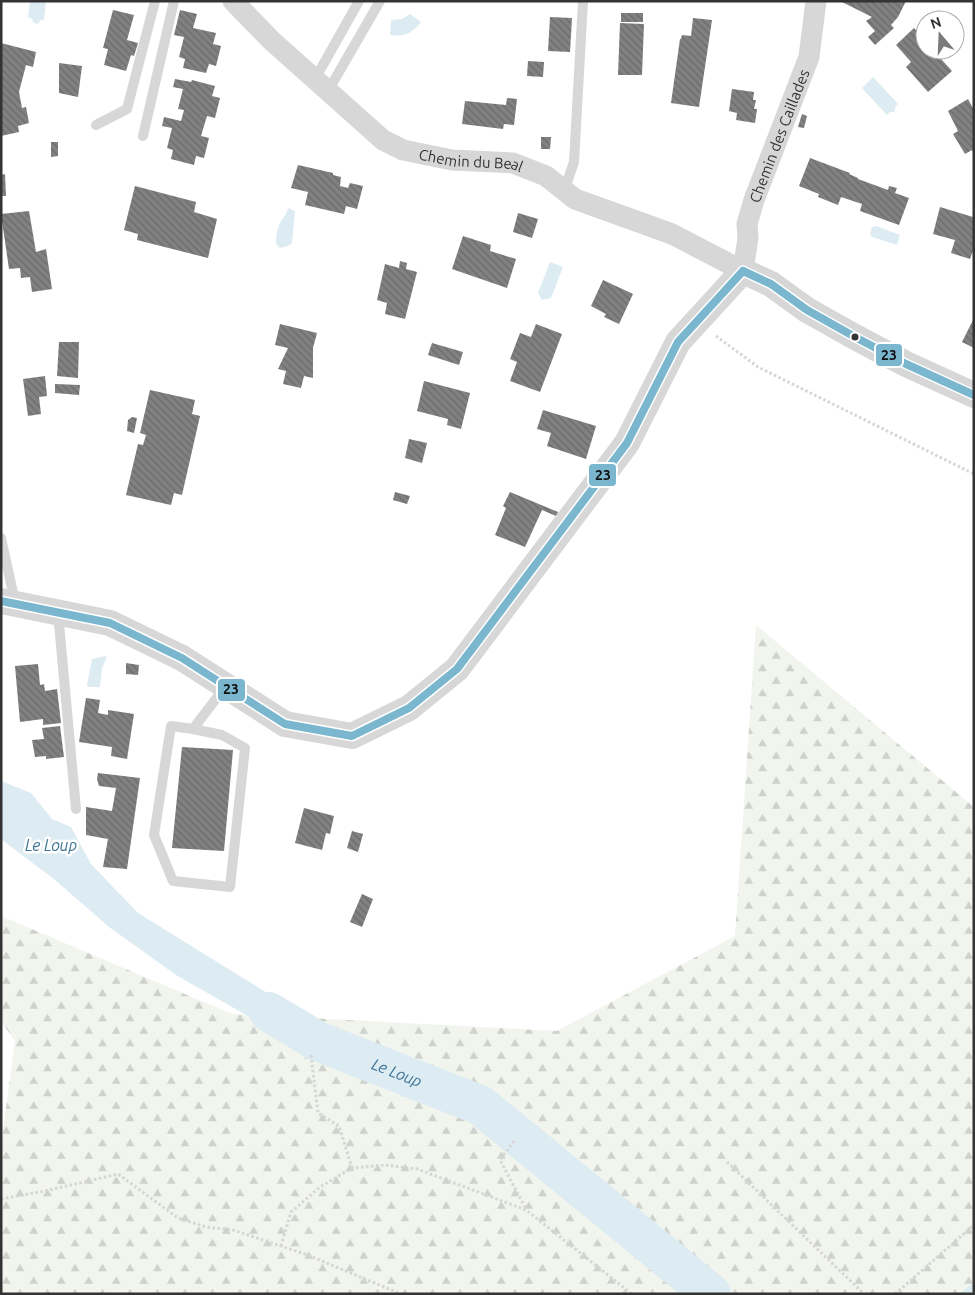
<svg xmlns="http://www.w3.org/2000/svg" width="975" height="1295" font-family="Ubuntu,sans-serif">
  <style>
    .forest { fill: url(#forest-firs) }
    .water { fill: #ddebf3 }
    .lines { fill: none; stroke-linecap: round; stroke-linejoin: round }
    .stream { stroke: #ddebf3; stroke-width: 7 }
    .river { stroke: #ddebf3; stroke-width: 40 }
    .building { fill: url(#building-back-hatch) }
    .path { stroke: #d6d6d6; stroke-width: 3; stroke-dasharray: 2.5 2.5; stroke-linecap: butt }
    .service { stroke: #d7d7d7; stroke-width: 10 }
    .minor { stroke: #d7d7d7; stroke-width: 21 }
    .tertiary { stroke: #d7d7d7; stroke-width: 26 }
    .bus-1-casing { stroke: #fff; stroke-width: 11 }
    .bus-1 { stroke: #7ab7cf; stroke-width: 8 }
    .bus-dot { fill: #333; stroke: #fff; stroke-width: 2 }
    .labels { text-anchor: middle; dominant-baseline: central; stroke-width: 5; stroke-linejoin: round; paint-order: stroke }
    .street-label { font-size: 15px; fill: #333; stroke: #fff }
    .water-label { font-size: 16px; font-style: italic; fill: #3f7597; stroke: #fff }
    .line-badge { stroke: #fff; stroke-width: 2 }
    .pale-badge-label { font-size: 14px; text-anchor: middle; font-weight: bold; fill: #111 }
  </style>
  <defs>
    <pattern id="forest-firs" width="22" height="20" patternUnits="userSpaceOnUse" patternTransform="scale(1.25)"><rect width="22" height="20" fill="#f1f5ed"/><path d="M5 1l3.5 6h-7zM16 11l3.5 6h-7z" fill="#cfd2cc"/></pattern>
    <pattern id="building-back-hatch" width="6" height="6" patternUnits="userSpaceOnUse" patternTransform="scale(1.25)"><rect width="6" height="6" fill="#818181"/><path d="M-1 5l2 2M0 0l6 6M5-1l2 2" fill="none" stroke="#6a6a6a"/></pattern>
  </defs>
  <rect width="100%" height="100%" fill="#fff"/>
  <polygon class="forest" points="756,625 974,807 974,1294 1,1294 1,1145 15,1041 1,1021 1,916 232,1014 557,1031 735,936"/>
  <g class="water">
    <polygon points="30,1 46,1 44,20 41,20 38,24 34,23 31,18 28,18"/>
    <path d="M410,14l11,8c-9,11 -16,15 -31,13l1,-15 11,-1z"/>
    <polygon points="873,77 898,104 895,107 895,111 893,112 890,112 887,115 862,88"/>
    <path d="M288,208l7,3 -3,32 -4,3 -8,2 -4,-4c0,-7 1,-15 4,-21 3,-6 7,-8 8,-15z"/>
    <polygon points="876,226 900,235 897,245 872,237 870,234 872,227"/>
    <polygon points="550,262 563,267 551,298 542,300 538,293"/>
    <polygon points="105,656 107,657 102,668 100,687 89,687 87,685 92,659"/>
    <polygon points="1,781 31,793 52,819 71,827 91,864 138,913 277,999 301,1021 320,1032 314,1049 281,1035 176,975 109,927 55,880 1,839"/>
  </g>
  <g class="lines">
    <polyline class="stream" points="965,1294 974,1287"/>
    <path class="river" id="s1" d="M269,1012l48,29 163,64 231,189"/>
  </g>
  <g class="building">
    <polygon points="840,1 906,1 898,17 891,25 894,28 875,45 868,37 875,31 866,21 872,17"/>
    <polygon points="113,10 134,15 127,40 138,43 134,56 131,55 126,71 104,65 108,49 103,48"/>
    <polygon points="180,10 197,14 193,28 216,33 213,44 221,46 216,66 209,64 206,73 183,68 185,59 179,57 184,37 174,35"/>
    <rect x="621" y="13" width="22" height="9"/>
    <polygon points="550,17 572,18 570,52 548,51"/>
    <polygon points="693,18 712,20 699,107 671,103 680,39 681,39 682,35 691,36"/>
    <polygon points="620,23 644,24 642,75 618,75"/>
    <polygon points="914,28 925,41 925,50 933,50 952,71 928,92 906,67 911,62 896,45"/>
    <polygon points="1,43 36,52 33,67 26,65 19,92 22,108 26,107 29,123 18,126 19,132 1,136"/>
    <polygon points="528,61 544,62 543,77 527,76"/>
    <polygon points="59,63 82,66 78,97 59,93"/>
    <polygon points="175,79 191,82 192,80 215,86 212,96 220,98 215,118 207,116 201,136 209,138 204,158 196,156 194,165 171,159 173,150 167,148 172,128 162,126 164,117 181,121 184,110 178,109 183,89 173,87"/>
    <polygon points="732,89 754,92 753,100 756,100 754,109 757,109 755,123 736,120 737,113 729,111"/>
    <polygon points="507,98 517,99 514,125 504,124 503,129 462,124 465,101 506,105"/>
    <polygon points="968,99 974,110 974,154 972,150 965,154 953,134 958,131 948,111"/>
    <polygon points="802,114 807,116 804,128 798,127"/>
    <polygon points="541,137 551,137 550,149 541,149"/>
    <polygon points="51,142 58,142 58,156 51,157"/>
    <polygon points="810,158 850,173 849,174 858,178 858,179 888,190 889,186 897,188 895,193 909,198 899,225 860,211 862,204 841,197 838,205 818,197 819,194 799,186"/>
    <polygon points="298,165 333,173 333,175 341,177 340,186 348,188 350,183 363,186 357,209 346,206 344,214 305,205 308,192 291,188"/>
    <polygon points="5,174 6,196 1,196 1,175"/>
    <polygon points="135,186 196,202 194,212 217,219 208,258 137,240 138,234 124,230"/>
    <polygon points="940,207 973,217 974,248 970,259 951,253 955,240 933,234"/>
    <polygon points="29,211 36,252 46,249 52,289 32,292 30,277 21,278 20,268 9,269 1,214"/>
    <polygon points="518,213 538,219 532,238 513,232"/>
    <polygon points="463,236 491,245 490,251 516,259 507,288 452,269"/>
    <polygon points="400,261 407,263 406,269 417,272 405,319 385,314 387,303 377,300 385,264 399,268"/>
    <polygon points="603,280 633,294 619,324 604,317 606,314 591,306"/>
    <polygon points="974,318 974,348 962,342"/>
    <polygon points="280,324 317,333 313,348 313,378 304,376 301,388 283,384 286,371 278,369 288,348 275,345"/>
    <polygon points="536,324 562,334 540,392 510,381 517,362 510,359 520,333 531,337"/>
    <polygon points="59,342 79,342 78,378 57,376"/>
    <polygon points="432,343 463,352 459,365 428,355"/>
    <polygon points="45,376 47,396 39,397 41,414 28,416 23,379"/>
    <polygon points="424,381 470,393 461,429 447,425 448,419 417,411"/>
    <polygon points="55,384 80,385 79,395 55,393"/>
    <polygon points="150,390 195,400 192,414 200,416 182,495 174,493 171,505 126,495 138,444 143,445 146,435 140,433"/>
    <polygon points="543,410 596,426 586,459 547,446 551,433 537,429"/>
    <polygon points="132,417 137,418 134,433 127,431 128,420"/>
    <polygon points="409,439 427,443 422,463 405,458"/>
    <polygon points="395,492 410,496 407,504 393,500"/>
    <polygon points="510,492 558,512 556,516 542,510 525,547 495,535 506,508 503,506"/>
    <polygon points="126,663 139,665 138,675 126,674"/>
    <polygon points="38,664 40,685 44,684 45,691 57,689 61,723 43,725 43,719 20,722 15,666"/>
    <polygon points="86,698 100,700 98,713 108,715 108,710 134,714 127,759 111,756 112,747 79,742"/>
    <polygon points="60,726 64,757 46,759 46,756 35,757 32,740 44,739 42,728"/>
    <polygon points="182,747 233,750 224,851 172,848"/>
    <polygon points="98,773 140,778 127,869 103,867 108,839 86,835 86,807 112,811 116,788 99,786 97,779"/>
    <polygon points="304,808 334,816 330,834 326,833 322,850 295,843"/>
    <polygon points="352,831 363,834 358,852 347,848"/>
    <polygon points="362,894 373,899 362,927 350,922"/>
  </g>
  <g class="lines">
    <g class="path">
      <polyline points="716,336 758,367 974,474"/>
      <polyline points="311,1055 318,1113 339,1126 352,1168"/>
      <polyline points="514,1141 500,1160 526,1209"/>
      <polyline points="727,1162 864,1294"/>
      <polyline points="1,1199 45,1191 118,1174 178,1218 206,1227 233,1230 305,1254 401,1294"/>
      <polyline points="281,1246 291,1212 320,1187 352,1168 385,1165 417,1169 526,1210 632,1294"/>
      <polyline points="895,1294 974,1225"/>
    </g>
    <g class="service">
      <polyline points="315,79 359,1"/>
      <polyline points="328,91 380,1"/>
      <polyline points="96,125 127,109 155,1"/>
      <polyline points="143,136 174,1"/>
      <polyline points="564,191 574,162 583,1"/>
      <polyline points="1,538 15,602"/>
      <polyline points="58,613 76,809"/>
      <polyline points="193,729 222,735 245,748 230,887 173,881 154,835 171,726 193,729 225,687"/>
    </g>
    <path class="minor" id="s2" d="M233,1l39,40 111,99 20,10 49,10 61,3 33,13 29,23 97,35 71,37 5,-33 -1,-14 7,-24 55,-143 7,-56"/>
    <polyline class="tertiary" points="1,601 110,623 182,658 285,724 352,736 409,708 457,669 627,443 678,342 743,271 771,284 807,310 855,337 906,364 974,395"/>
    <defs>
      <g id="bus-1">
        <polyline points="743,271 771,284 807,310 855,337 906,364 974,395"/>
        <polyline points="1,601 110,623 182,658 285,724 352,736 409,708 457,669 627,443 678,342 743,271"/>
      </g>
    </defs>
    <use href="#bus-1" class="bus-1-casing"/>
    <use href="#bus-1" class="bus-1"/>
  </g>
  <circle class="bus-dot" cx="855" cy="337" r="4.5"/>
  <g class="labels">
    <g class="street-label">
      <text stroke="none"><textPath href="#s2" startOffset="735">Chemin des Caillades</textPath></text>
      <text stroke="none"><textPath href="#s2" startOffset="296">Chemin du Beal</textPath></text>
    </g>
    <g class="water-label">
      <text x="51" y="845">Le Loup</text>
      <text stroke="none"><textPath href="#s1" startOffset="142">Le Loup</textPath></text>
    </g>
  </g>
  <g class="line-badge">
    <rect x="875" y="343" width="28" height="24" rx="5" fill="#7ab7cf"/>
    <rect x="588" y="463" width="29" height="24" rx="5" fill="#7ab7cf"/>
    <rect x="217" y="678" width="29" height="24" rx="5" fill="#7ab7cf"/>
  </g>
  <g class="pale-badge-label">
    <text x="889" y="360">23</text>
    <text x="603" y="480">23</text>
    <text x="231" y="694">23</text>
  </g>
  <rect width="975" height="1295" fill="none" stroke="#333333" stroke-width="5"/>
  <g transform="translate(940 35) rotate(341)"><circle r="24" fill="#ffffff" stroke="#adadad"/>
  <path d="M0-4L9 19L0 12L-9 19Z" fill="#7a7a7a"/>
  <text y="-8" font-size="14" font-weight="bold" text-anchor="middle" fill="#333333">N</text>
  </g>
</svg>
